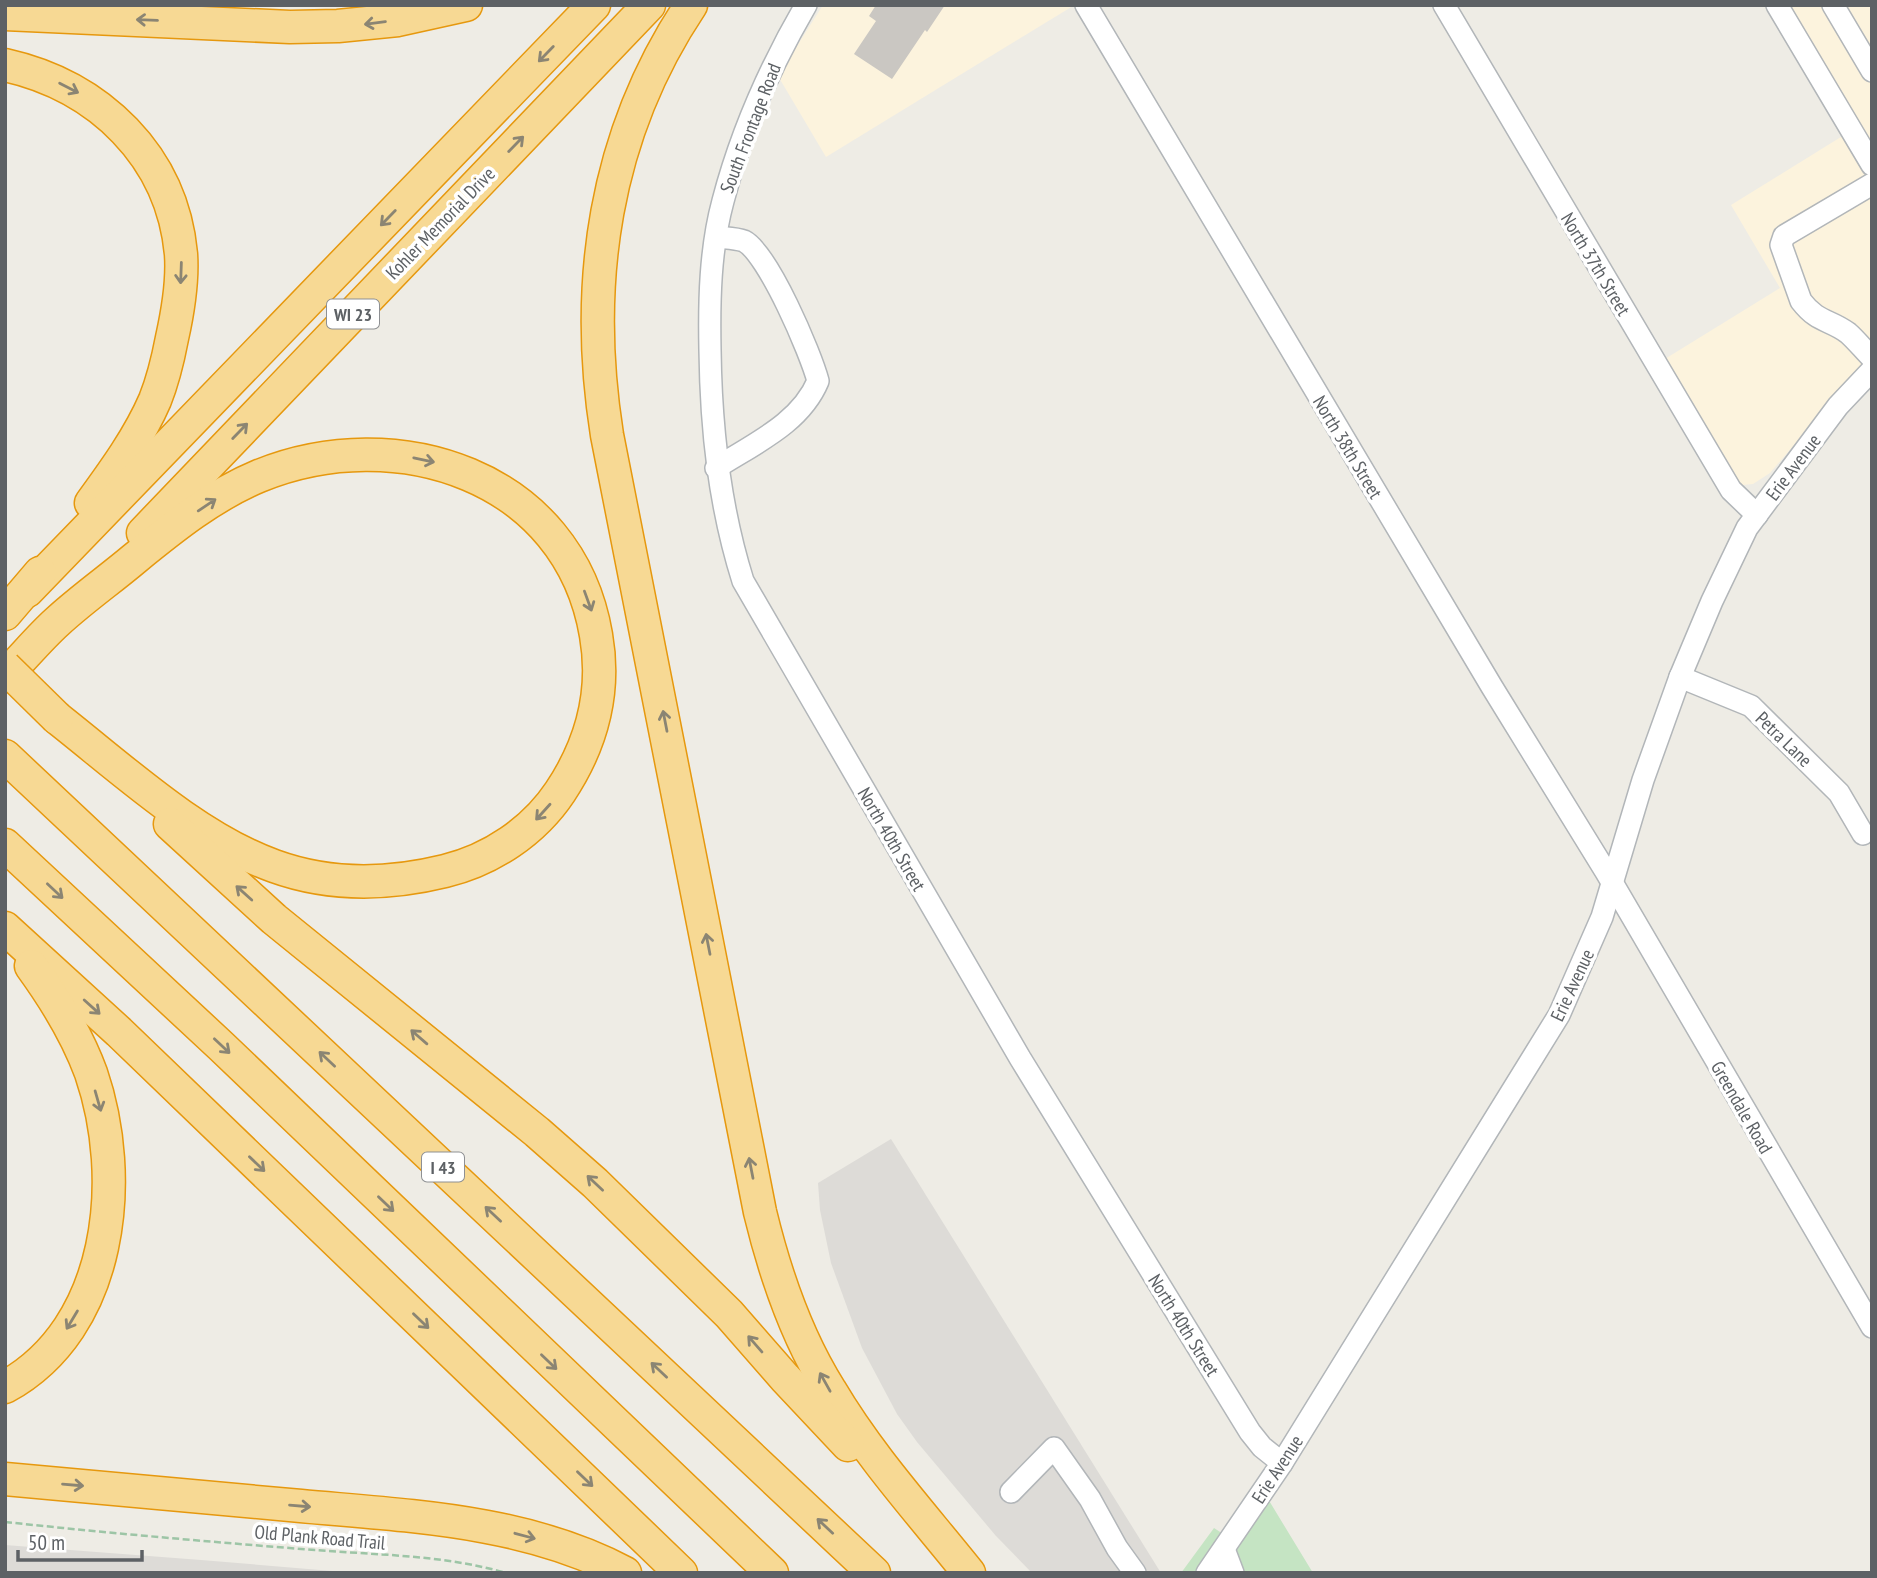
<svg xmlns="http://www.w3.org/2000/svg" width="1877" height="1578" font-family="'PT Sans Narrow',sans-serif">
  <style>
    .commercial { fill: #fcf3dd }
    .industrial { fill: #dddbd7 }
    .green { fill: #c5e4c3 }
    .building { fill: #cac7c2 }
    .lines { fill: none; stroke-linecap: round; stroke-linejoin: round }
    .minor-casing { stroke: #b2b6b9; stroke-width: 24 }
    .highway-casing { stroke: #e6980e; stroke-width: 35 }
    .path { stroke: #9dc5a6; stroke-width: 2.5; stroke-dasharray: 7 3.5; stroke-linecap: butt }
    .minor { stroke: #fff; stroke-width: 21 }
    .highway { stroke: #f7d994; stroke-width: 32 }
    .highway-bridge-casing { stroke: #e6980e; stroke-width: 35; stroke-linecap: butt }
    .highway-bridge { stroke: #f7d994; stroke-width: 32 }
    .oneway { stroke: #8b8573 }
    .labels { text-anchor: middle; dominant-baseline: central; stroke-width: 7; stroke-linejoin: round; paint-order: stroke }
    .shield { fill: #fff; stroke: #8e9093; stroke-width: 2 }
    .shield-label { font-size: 18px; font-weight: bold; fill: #5d6165 }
    .street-label { font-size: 19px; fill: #5d6165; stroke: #fff }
  </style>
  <rect width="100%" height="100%" fill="#eeece5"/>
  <g class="commercial">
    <polygon points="823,5 1072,5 1073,6 826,157 778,76"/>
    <polygon points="1786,5 1872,5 1872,354 1770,473 1753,484 1743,485 1737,484 1660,362 1780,288 1731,205 1857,127"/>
  </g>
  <g class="industrial">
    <polygon points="891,1139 1161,1573 1032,1573 996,1536 917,1442 897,1414 862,1348 831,1263 820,1210 818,1183"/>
    <polygon points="5,1545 201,1560 356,1573 5,1573"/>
  </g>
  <polygon class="green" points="1268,1499 1313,1573 1181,1573 1214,1528 1237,1543"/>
  <polygon class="building" points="876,5 945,5 927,32 925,30 892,79 854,54 876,21 869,16"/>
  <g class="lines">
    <defs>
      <g id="minor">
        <path d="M806,5c-36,62 -65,127 -83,196 -13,48 -14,100 -13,149 1,79 9,155 33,231l277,477 230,374 12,15 20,16"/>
        <polyline points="1086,5 1492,687 1606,872 1872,1327"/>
        <polyline points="1444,5 1731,490 1757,515"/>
        <polyline points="1777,5 1872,165"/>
        <polyline points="1833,5 1872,71"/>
        <path d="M1872,184l-88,52 -3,9 20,56c17,22 28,18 47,32 8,7 16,17 24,25"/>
        <path d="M716,468c37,-24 84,-44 102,-87 -7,-27 -50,-128 -74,-140 -8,-3 -19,-3 -27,-4"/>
        <polyline points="1680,677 1751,706 1839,793 1863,834"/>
        <polyline points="1011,1492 1054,1448 1090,1499 1117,1548 1135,1573"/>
        <polyline points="1224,1549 1233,1573"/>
        <polyline points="1207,1573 1282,1463 1559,1015 1602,917 1643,780 1680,677 1712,601 1747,528 1838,406 1872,370"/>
      </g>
      <g id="highway">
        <path d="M691,5c-87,130 -108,279 -84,430l153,777c15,62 36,124 70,178 39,66 91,123 139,183"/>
        <polyline points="5,14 290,27 338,26 398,20 466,5"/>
        <path d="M5,65c94,21 167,91 176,189 2,28 -3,57 -9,84 -4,21 -9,42 -17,62 -16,37 -40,70 -64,103"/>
        <polyline points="143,533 649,5"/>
        <polyline points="27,591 594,5"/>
        <polyline points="5,614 40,573"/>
        <path d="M5,676c18,-18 34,-38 53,-55 24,-22 51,-41 76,-62 38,-31 79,-64 125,-83 137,-56 310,-1 337,159 10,57 -4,109 -36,157 -26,39 -69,68 -115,79 -57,14 -116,15 -171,-5 -78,-28 -152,-97 -217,-148"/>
        <polyline points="5,756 874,1573"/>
        <polyline points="170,824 274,919 537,1132 595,1183 729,1314 785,1378 848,1445"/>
        <polyline points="5,845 221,1046 772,1573"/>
        <polyline points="5,928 119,1032 681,1573"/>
        <path d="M5,1387c108,-59 122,-209 86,-314 -14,-38 -36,-74 -60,-107"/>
        <path d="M5,1479c99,9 197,18 296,27 109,10 225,14 324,67"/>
      </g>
    </defs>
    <use href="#minor" class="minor-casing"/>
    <use href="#highway" class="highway-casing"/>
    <path class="path" d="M5,1522c103,11 206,20 310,28 62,5 130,5 191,23"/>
    <use href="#minor" class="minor"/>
    <use href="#highway" class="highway"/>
    <defs>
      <polyline id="highway-bridge" points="5,667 57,718"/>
    </defs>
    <use href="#highway-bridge" class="highway-bridge-casing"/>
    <use href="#highway-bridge" class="highway-bridge"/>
  </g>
  <defs><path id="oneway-shaft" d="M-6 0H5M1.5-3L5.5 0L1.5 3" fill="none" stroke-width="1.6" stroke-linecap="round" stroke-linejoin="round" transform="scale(1.75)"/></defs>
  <g class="oneway">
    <use href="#oneway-shaft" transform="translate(147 20) rotate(-178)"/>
    <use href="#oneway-shaft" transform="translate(375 23) rotate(173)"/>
    <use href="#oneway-shaft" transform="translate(546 54) rotate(134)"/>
    <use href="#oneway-shaft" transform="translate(69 88) rotate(27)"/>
    <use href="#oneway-shaft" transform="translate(516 144) rotate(-46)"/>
    <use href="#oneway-shaft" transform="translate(388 218) rotate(134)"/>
    <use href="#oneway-shaft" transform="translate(181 273) rotate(92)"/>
    <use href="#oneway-shaft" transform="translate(240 431) rotate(-46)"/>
    <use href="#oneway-shaft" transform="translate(424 460) rotate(12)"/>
    <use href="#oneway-shaft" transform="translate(207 505) rotate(-34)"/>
    <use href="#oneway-shaft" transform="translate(588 601) rotate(70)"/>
    <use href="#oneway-shaft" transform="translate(665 721) rotate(-101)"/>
    <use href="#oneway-shaft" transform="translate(543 812) rotate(132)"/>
    <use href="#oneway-shaft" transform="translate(55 891) rotate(43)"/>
    <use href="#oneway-shaft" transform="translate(244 893) rotate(-138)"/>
    <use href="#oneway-shaft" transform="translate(708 944) rotate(-101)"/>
    <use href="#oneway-shaft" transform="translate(92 1007) rotate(42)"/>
    <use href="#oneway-shaft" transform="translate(419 1037) rotate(-139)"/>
    <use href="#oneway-shaft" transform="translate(222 1046) rotate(43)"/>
    <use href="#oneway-shaft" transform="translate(327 1059) rotate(-137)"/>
    <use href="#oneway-shaft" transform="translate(98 1101) rotate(74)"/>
    <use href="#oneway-shaft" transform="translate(257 1164) rotate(44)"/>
    <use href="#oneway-shaft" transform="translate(751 1168) rotate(-101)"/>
    <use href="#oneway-shaft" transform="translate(595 1183) rotate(-137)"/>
    <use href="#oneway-shaft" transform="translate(386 1204) rotate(44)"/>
    <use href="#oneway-shaft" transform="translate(493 1214) rotate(-137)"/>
    <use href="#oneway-shaft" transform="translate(72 1320) rotate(121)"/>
    <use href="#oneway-shaft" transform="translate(421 1321) rotate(44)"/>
    <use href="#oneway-shaft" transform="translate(755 1344) rotate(-131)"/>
    <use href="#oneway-shaft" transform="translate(549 1362) rotate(44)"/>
    <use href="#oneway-shaft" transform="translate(659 1370) rotate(-137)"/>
    <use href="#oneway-shaft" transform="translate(825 1382) rotate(-119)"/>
    <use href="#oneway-shaft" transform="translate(585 1479) rotate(44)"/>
    <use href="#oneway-shaft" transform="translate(73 1485) rotate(5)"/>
    <use href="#oneway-shaft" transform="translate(300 1506) rotate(5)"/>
    <use href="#oneway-shaft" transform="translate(825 1526) rotate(-137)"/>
    <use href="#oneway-shaft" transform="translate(525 1536) rotate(15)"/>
  </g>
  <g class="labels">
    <g class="shield">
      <rect x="327" y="299.5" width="52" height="29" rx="5"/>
      <rect x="422" y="1152.5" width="42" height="29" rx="5"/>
    </g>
    <g class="shield-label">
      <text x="353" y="314">WI 23</text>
      <text x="443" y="1167">I 43</text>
    </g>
    <g class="street-label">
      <text transform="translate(750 128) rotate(-69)">South Frontage Road</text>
      <text transform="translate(440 223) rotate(-46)">Kohler Memorial Drive</text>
      <text transform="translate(1596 264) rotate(59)">North 37th Street</text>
      <text transform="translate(1348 447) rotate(59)">North 38th Street</text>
      <text transform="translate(1793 467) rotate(-53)">Erie Avenue</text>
      <text transform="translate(1784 739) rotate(44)">Petra Lane</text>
      <text transform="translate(892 839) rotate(60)">North 40th Street</text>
      <text transform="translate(1572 985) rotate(-65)">Erie Avenue</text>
      <text transform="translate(1742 1107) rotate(60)">Greendale Road</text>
      <text transform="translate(1184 1325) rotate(58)">North 40th Street</text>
      <text transform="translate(1277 1469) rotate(-57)">Erie Avenue</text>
      <text transform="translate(320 1537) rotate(5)">Old Plank Road Trail</text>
    </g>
  </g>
  <rect width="1877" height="1578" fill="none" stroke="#5d6165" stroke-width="14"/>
  <path d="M18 1550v10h124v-10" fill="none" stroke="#5d6165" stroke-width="3.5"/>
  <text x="28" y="1550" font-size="21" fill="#5d6165" stroke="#ffffff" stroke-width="5" paint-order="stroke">50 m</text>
</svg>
